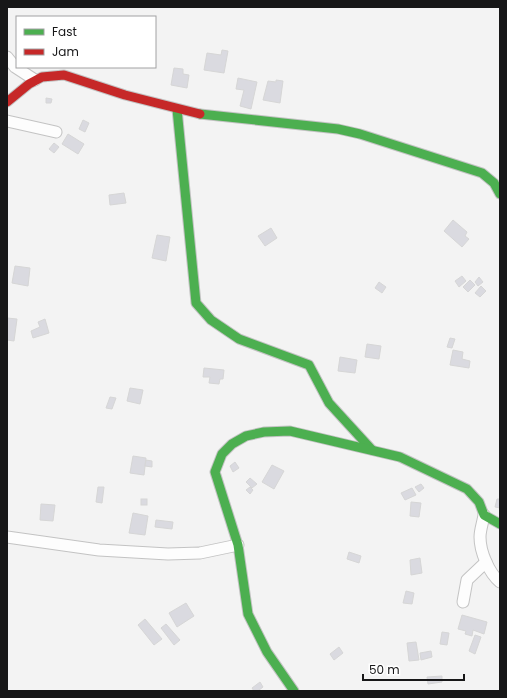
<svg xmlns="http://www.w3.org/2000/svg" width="507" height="698" font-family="Poppins,sans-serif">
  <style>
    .building { fill: #dadae0; stroke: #d6d6d6 }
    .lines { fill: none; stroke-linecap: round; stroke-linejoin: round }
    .street-casing { stroke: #c3c3c3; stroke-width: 13 }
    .fast-casing { stroke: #c3c3c3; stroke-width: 11 }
    .jam-casing { stroke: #c3c3c3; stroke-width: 11 }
    .street { stroke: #fdfdfd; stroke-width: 11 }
    .fast { stroke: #4caf50; stroke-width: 9 }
    .jam { stroke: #c62828; stroke-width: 9 }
  </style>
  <rect width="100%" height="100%" fill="#f3f3f3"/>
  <g class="building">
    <polygon points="222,50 228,51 224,73 204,70 207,53 221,55"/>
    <polygon points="174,68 183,69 183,74 189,75 187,88 171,85"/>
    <polygon points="238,78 257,82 251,109 240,106 244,90 236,89"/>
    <polygon points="276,80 283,81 280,103 263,100 268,81 276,82"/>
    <polygon points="46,98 52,99 51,103 46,103"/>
    <polygon points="83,120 89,123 85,132 79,129"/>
    <polygon points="68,134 84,144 78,154 62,144"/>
    <polygon points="54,143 59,147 54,153 49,149"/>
    <polygon points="124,193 126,203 110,205 109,195"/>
    <polygon points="453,220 467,232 465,236 469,239 462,247 444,231"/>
    <polygon points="271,228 277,238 265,246 258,236"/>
    <polygon points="157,235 170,237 166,261 152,258"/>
    <polygon points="15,266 30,268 28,286 12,283"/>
    <polygon points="462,276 466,281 459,287 455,281"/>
    <polygon points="479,277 483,282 478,286 475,282"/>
    <polygon points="470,280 475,285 468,292 463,287"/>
    <polygon points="379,282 386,287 382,293 375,288"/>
    <polygon points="481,286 486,291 480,297 475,293"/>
    <polygon points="7,318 17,319 14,341 7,340"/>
    <polygon points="45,319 49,333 33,338 31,331 40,327 38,322"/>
    <polygon points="450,338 455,339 452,348 447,347"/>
    <polygon points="367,344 381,346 379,359 365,357"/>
    <polygon points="453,350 463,352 462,359 470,361 469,368 450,365"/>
    <polygon points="340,357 357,360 355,373 338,371"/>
    <polygon points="204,368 224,370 223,379 220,379 219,384 209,383 210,377 203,377"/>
    <polygon points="130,388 143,390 140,404 127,401"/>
    <polygon points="110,397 116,398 112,409 106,408"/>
    <polygon points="133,456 146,458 144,475 130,473"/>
    <polygon points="146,460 152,461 152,467 145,466"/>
    <polygon points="235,462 239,468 233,472 230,466"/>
    <polygon points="272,465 284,471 274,489 262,482"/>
    <polygon points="250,478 257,484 252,488 246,482"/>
    <polygon points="421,484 424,488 419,492 415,487"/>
    <polygon points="98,487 104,487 102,503 96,502"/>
    <polygon points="250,487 253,490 250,494 246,490"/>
    <polygon points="412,488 416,495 405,500 401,493"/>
    <rect x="141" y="499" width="6" height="6"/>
    <polygon points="497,499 500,499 500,508 495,507"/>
    <polygon points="411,502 421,503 419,517 410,516"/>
    <polygon points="41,504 55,505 53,521 40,520"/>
    <polygon points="133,513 148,516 145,535 129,533"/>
    <polygon points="156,520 173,522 172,529 155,527"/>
    <polygon points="349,552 361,556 359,563 347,559"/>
    <polygon points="420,558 422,573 411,575 410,560"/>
    <polygon points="406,591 414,593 412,604 403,603"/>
    <polygon points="186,603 194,616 177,627 169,613"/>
    <polygon points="462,615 487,622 484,634 473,630 472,636 465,634 466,631 458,629"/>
    <polygon points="145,619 162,639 154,645 138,625"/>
    <polygon points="166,624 180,640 174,645 161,628"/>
    <polygon points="442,632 449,633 447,645 440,644"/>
    <polygon points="475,635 481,637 475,654 469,651"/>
    <polygon points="416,642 419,660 409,661 407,643"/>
    <polygon points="339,647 343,653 334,660 330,654"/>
    <polygon points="431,651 432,657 421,660 420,653"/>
    <polygon points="442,676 442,682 428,684 427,677"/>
    <polygon points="260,682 263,687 258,691 254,691 252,688"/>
  </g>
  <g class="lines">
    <defs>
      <g id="street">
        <polyline points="7,57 15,67 35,80"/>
        <polyline points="7,121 56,132"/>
        <path d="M484,515c-1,7 -4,15 -4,22 0,15 9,36 20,45"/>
        <polyline points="7,537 99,550 168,554 200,553 238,545"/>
        <polyline points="463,602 467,580 486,562"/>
      </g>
      <g id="fast">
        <polyline points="177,109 196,303 211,320 239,339 309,365 329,403 372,450"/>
        <polyline points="200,114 338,129 360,134 482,173 494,183 500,194"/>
        <polyline points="294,691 267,652 248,614 238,545 215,472 222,454 232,444 246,436 264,432 290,431 400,457 467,489 479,502 484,515 500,524"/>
      </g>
      <polyline id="jam" points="7,102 29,84 42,77 64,75 125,95 200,114"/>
    </defs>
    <use href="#street" class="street-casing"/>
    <use href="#fast" class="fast-casing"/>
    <use href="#jam" class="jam-casing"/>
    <use href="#street" class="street"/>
    <use href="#fast" class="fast"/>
    <use href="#jam" class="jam"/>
  </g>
  <rect width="507" height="698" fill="none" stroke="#171718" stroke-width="16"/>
  <rect x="16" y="16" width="140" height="52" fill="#ffffff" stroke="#a2a2a3"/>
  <rect x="24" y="29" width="20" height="6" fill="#4caf50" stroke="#a2a2a3"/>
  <text x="52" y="36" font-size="12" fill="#171718">Fast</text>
  <rect x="24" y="49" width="20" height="6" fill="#c62828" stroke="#a2a2a3"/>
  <text x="52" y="56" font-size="12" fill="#171718">Jam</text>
  <path d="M363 674v6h101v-6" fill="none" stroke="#171718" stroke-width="2"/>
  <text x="369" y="674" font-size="12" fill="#171718" stroke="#ffffff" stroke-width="3" paint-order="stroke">50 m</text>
</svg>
